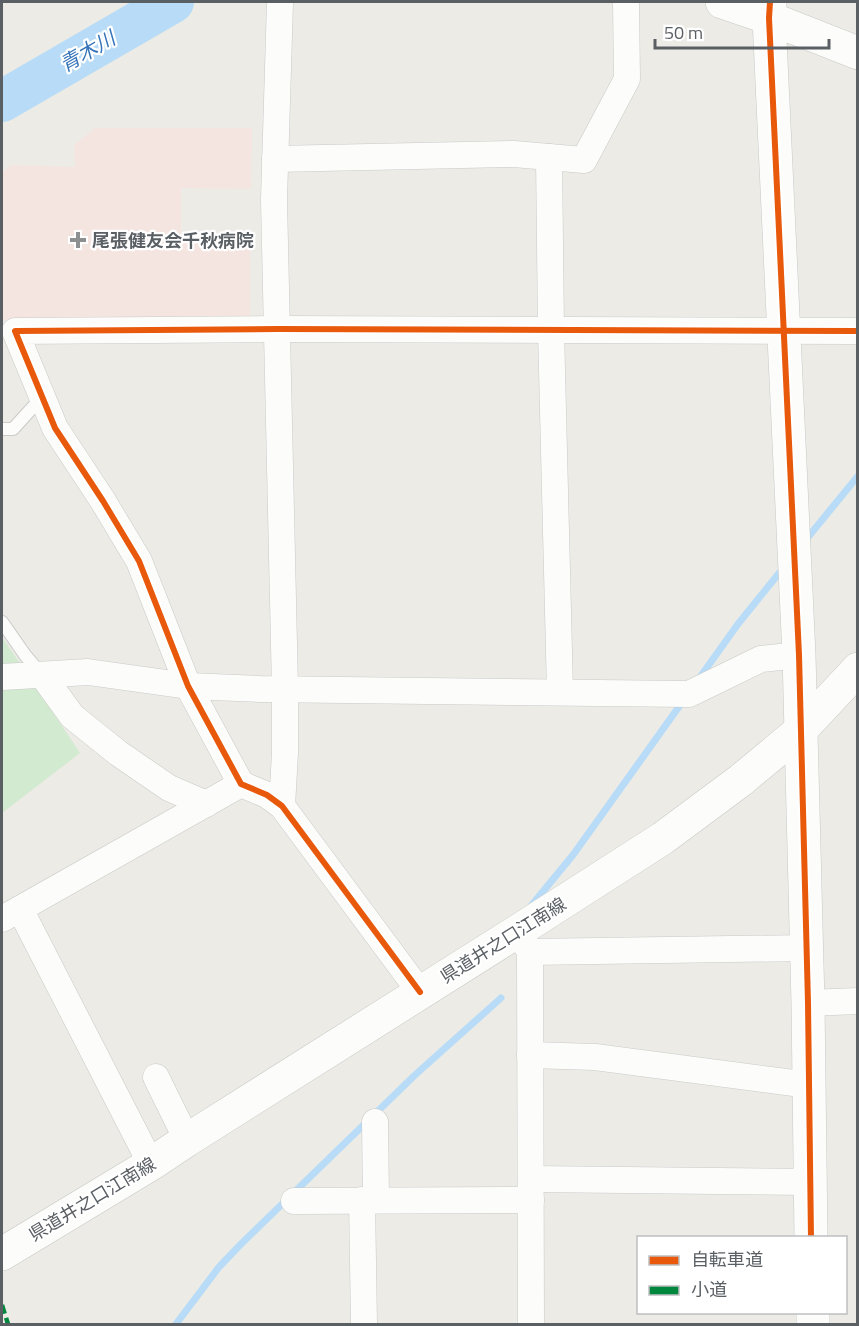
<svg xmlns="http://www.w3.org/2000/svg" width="859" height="1326" font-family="'Titillium Web','Noto Sans JP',sans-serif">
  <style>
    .medical { fill: #f5e5e1 }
    .green { fill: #d2eacf }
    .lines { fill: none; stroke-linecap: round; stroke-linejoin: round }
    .stream { stroke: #b8dcf7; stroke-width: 7 }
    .river { stroke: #b8dcf7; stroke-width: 42 }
    .lane-casing { stroke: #c9cac9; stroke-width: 14 }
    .street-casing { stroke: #c9cac9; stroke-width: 27 }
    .secondary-casing { stroke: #c7c9c7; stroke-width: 34 }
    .lane { stroke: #fcfcfb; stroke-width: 12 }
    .street { stroke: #fcfcfb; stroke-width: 26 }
    .secondary { stroke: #fcfcfb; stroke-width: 33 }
    .quiet { stroke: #00873e; stroke-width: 4.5; stroke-dasharray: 9 4.5; stroke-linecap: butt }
    .cycleway-casing { stroke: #fff; stroke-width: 10 }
    .cycleway { stroke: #e8590c; stroke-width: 6 }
    .poi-dot { fill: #8d9091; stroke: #fff; stroke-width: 2 }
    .labels { text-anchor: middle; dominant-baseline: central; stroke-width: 4.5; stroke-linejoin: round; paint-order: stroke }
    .poi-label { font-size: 18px; font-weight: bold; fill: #5a5f64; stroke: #fff; text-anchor: start }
    .street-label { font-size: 18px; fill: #5a5f64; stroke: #fff }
    .water-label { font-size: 20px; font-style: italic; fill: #3674ba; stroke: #fff }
  </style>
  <rect width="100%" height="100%" fill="#ecebe5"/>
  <polygon class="medical" points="95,128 252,128 251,189 181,188 181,242 250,243 250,320 2,320 2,173 11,165 75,167 74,145"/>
  <polygon class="green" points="2,637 80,753 2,813"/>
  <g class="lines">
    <g class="stream">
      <polyline points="804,542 858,476"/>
      <polyline points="698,680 738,624 784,567"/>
      <polyline points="531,906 573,855 683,701"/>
      <polyline points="176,1324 219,1267 241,1244 415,1075 501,998"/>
    </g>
    <polyline class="river" points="2,101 173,2"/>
    <defs>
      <g id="lane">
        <polyline points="2,429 13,429 42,397"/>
        <polyline points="2,622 25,655 42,675"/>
      </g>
      <g id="street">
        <polyline points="280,2 274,200 285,689 285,753 282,806"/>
        <polyline points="549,157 551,330 560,692"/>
        <polyline points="275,159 514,154 584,160 627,79 626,2"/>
        <polyline points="43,676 72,716 118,753 169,788 206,804"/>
        <polyline points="2,677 88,672 188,686 260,689 689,694 761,659 799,655"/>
        <polyline points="20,909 151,1164"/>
        <polyline points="2,919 241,784"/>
        <polyline points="518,931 530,952 531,1324"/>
        <polyline points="530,952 806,948"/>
        <polyline points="420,992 282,806 267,795 241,784 188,686 139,561 103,501 55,428 15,331 278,329 858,331"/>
        <polyline points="808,1003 858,1001"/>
        <polyline points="530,1055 595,1057 809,1085"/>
        <polyline points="156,1077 187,1140"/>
        <polyline points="375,1122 376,1200"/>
        <polyline points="531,1179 810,1182"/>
        <polyline points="362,1200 364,1324"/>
        <polyline points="294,1201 531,1200"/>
      </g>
      <g id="secondary">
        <polyline points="722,2 769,18 858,53"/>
        <polyline points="770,2 769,18 799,655 808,1003 811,1238"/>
        <polyline points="2,1254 151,1164 187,1140 518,931 663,838 741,780 800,731 858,669"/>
        <polyline points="813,1312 813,1324"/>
      </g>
    </defs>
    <use href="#lane" class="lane-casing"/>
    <use href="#street" class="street-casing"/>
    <use href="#secondary" class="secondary-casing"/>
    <use href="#lane" class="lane"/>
    <use href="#street" class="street"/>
    <use href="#secondary" class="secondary"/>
    <polyline class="quiet" points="2,1305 8,1324"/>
    <defs>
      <g id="cycleway">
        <polyline points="770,2 769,18 799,655 808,1003 811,1238"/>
        <polyline points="420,992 282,806 267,795 241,784 188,686 139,561 103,501 55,428 15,331 278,329 858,331"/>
      </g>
    </defs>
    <use href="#cycleway" class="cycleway-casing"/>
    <use href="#cycleway" class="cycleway"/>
  </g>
  <path class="poi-dot" d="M75 231h6v6h6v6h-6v6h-6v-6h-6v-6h6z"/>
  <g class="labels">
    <g class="poi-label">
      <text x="92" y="240">尾張健友会千秋病院</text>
    </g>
    <g class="street-label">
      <text transform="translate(503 940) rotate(-32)">県道井之口江南線</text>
      <text transform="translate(92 1199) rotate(-31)">県道井之口江南線</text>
    </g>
    <g class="water-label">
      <text transform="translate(87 51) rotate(-30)">青木川</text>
    </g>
  </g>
  <rect width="859" height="1326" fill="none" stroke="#5a5f64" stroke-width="6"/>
  <rect x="637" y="1236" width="210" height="78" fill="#ffffff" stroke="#bdbfc1" stroke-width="1.5"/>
  <rect x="649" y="1256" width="30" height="9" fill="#e8590c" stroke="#bdbfc1" stroke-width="1.5"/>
  <text x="691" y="1266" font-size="18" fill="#5a5f64">自転車道</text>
  <rect x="649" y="1286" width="30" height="9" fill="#00873e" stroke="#bdbfc1" stroke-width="1.5"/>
  <text x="691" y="1296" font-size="18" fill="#5a5f64">小道</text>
  <path d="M655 39v9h174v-9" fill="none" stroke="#5a5f64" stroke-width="3"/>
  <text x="664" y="39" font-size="18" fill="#5a5f64" stroke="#ffffff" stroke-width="4.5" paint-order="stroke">50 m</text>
</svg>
